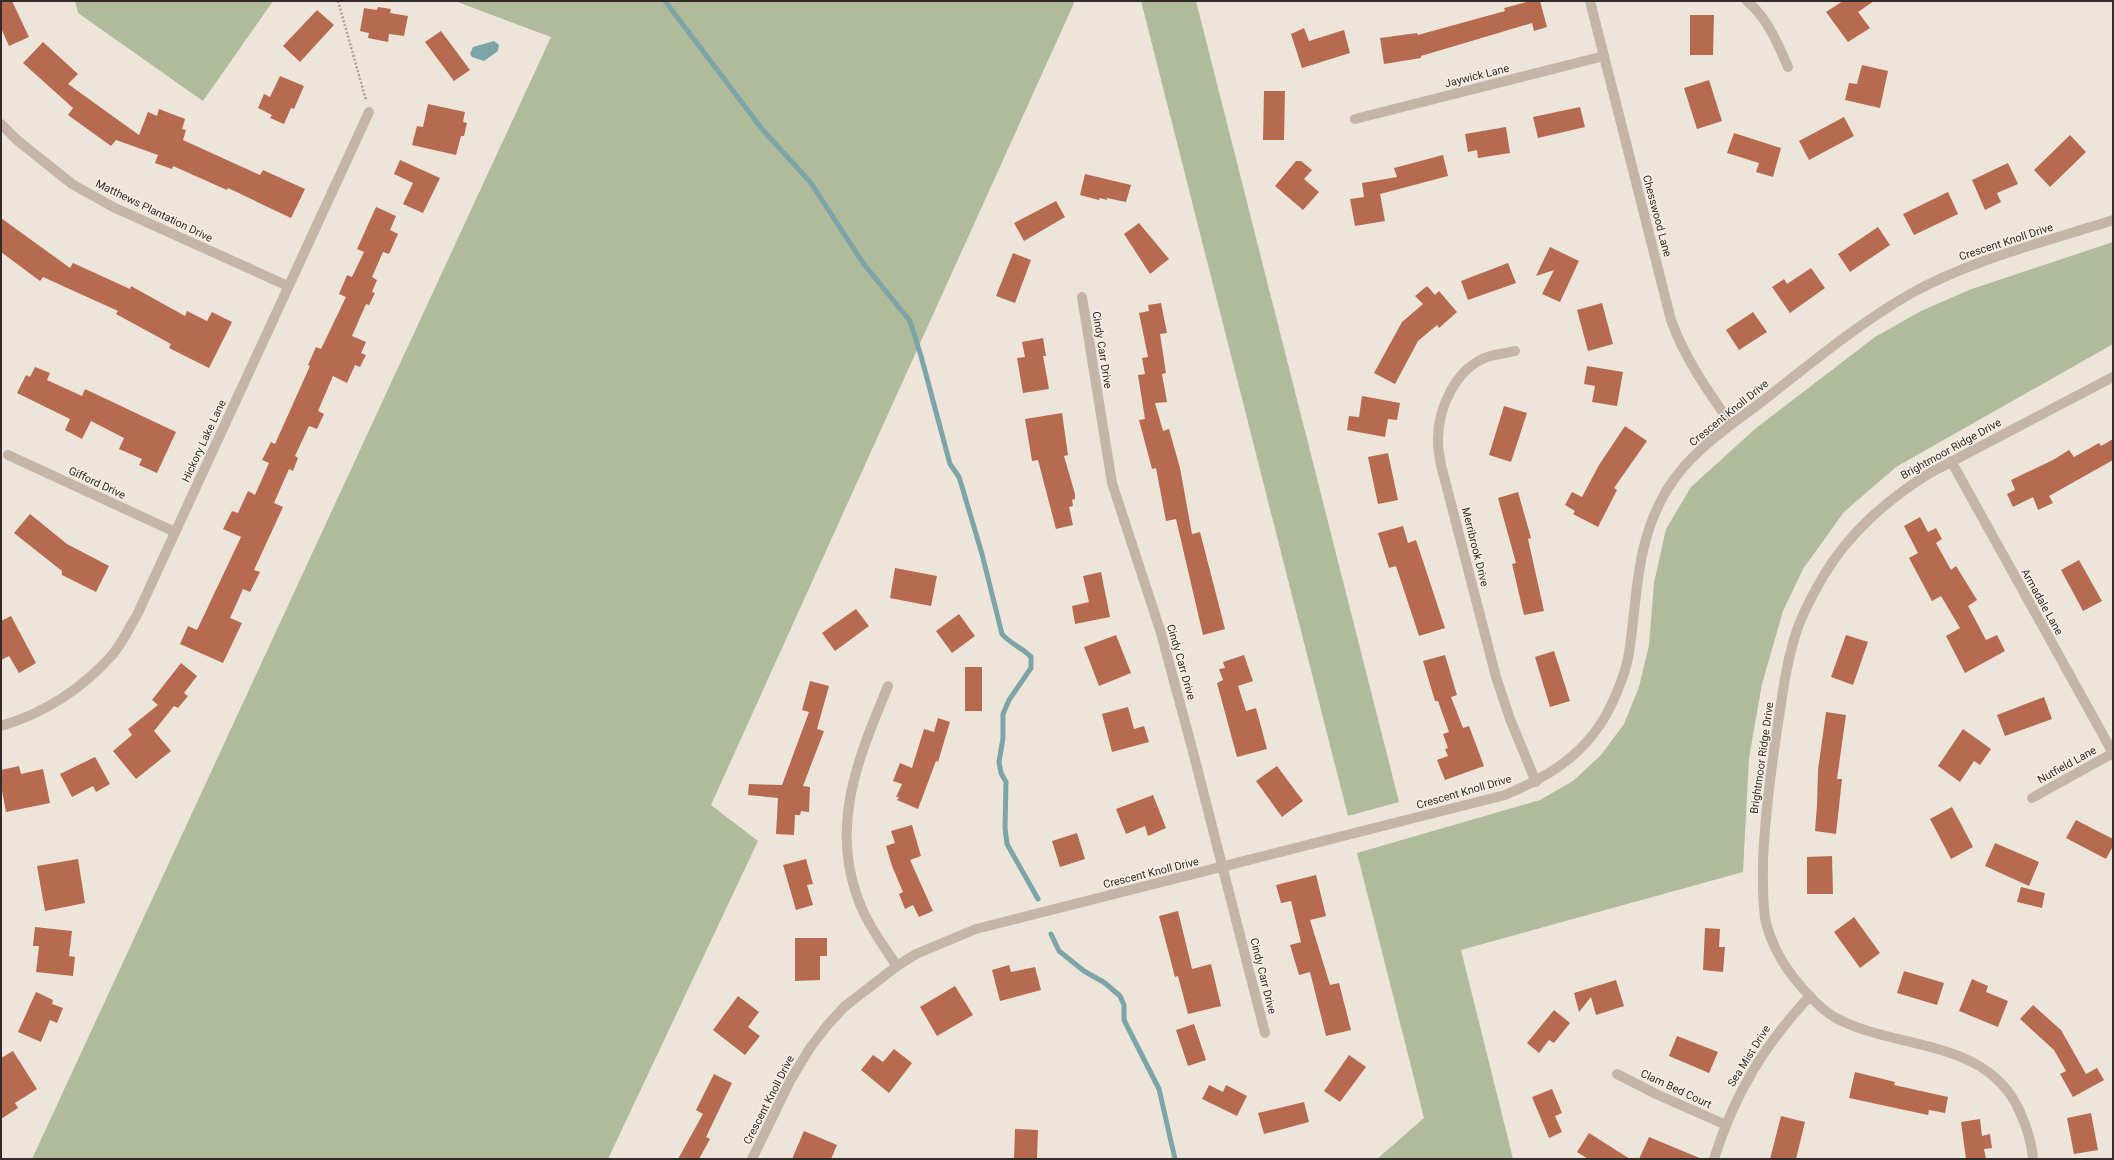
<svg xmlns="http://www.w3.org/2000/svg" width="2114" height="1160" font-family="Roboto,sans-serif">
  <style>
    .green { fill: #b0bb9c }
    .water { fill: #7da4a7 }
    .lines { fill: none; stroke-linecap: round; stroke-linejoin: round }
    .stream { stroke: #7da4a7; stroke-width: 5 }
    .building { fill: #b66b50 }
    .path { stroke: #b0a092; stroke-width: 2.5; stroke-dasharray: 2 2; stroke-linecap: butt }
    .minor { stroke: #c4b5a8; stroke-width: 10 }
    .labels { text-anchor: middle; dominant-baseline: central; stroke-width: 3; stroke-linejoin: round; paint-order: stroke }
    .street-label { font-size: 11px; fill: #322b27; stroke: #f6efe6 }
  </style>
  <rect width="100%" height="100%" fill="#eee5da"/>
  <g class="green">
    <polygon points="75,1 273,1 203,101 78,13"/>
    <polygon points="455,1 1075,1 711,805 758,841 608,1159 32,1159 551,37"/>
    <polygon points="1141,1 1196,1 1399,802 1348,816"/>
    <polygon points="2113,242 2113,344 1896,467 1844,512 1803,569 1783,611 1762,684 1749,758 1743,872 1461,950 1513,1159 1377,1159 1424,1118 1357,853 1540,800 1573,781 1601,755 1624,724 1639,687 1649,645 1654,583 1666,529 1691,487 1755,429 1875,337 1921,311 1969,290"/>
  </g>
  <polygon class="water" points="494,41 499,45 498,51 484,61 472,57 470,54 473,47"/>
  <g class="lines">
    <g class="stream">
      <path d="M665,1l97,128 49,54 52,80 47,58 11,35 29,108 9,13 4,13 19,64 20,80c8,10 20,13 29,23v11l-22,32 -6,14v24l-4,24 2,11 5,9 -1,46 2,16 31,55"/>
      <polyline points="1051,934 1059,951 1084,971 1105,983 1120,996 1124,1005 1124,1020 1159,1089 1175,1159"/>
    </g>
  </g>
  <g class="building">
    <polygon points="1,1 12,1 29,37 9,46 1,28"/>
    <polygon points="1531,1 1540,1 1547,27 1534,31 1532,23 1421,56 1421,58 1384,64 1380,38 1417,33 1418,35 1505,11 1504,8"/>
    <polygon points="1843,1 1874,1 1858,12 1870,28 1848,42 1826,12"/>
    <polygon points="378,7 391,9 390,13 408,16 404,36 389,34 388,42 368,38 369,33 360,31 364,8 377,10"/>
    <polygon points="317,10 334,25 300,62 283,46"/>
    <polygon points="1690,15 1714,15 1713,55 1690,55"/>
    <polygon points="1304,28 1309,41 1344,30 1350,53 1302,68 1291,34"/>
    <polygon points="441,31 470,70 454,81 425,42"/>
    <polygon points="43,42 78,74 68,84 139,135 148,112 157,116 159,109 185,119 182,129 186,130 183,140 260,175 263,170 305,189 291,218 228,188 227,190 173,166 172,169 155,163 158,155 116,140 111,146 68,115 73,108 23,63"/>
    <polygon points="1862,65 1888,71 1880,108 1845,100 1849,83 1857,84"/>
    <polygon points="280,76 304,86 294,109 291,108 284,124 270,118 272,115 258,108 264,94 270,97"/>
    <polygon points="1709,80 1722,121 1697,129 1684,88"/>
    <polygon points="1264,91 1285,91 1284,140 1263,140"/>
    <polygon points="428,104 465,112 463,122 467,123 464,136 461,136 456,155 412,145 417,126 423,127"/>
    <polygon points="1580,107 1585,127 1538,138 1533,117"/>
    <polygon points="1844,117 1854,136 1809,160 1799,141"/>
    <polygon points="1506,127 1510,153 1478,158 1477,150 1468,152 1465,134"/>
    <polygon points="1734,133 1781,148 1773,177 1756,172 1759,163 1727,153"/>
    <polygon points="2070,135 2086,152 2050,187 2034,170"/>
    <polygon points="1443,155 1448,176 1380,194 1385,221 1355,226 1350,199 1364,197 1362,183 1397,177 1394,168"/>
    <polygon points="400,160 440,178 423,213 403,204 413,183 394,174"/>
    <polygon points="1296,161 1301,161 1312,170 1304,179 1319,192 1303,210 1275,186"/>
    <polygon points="2008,163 2018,184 1997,193 2001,202 1985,210 1972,180"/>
    <polygon points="1085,174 1131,185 1126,202 1107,198 1107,200 1100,198 1099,200 1080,195"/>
    <polygon points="1948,192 1958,214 1914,235 1903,214"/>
    <polygon points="1056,201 1065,217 1024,241 1014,223"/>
    <polygon points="376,207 396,216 390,230 398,234 389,254 383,252 372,277 377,280 372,292 375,293 369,305 366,304 352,336 366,342 361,353 366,355 360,367 355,365 347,383 333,376 318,411 324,414 317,429 309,426 295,456 298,458 293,471 289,469 274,503 283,507 254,570 260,572 250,592 243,589 230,618 242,623 223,663 180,644 188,626 197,630 241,537 223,529 232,511 238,513 248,491 255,495 269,463 262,460 271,442 275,444 310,366 308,365 316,347 321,349 346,297 339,294 347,275 352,277 364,252 357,249"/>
    <polygon points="1,218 70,268 73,263 130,289 131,286 185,316 187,311 207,321 212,312 232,322 209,368 169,348 171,344 116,314 118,311 43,277 40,281 1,252"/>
    <polygon points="1139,223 1169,259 1150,274 1124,234"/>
    <polygon points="1878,227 1890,245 1850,272 1838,254"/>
    <polygon points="1550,247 1579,261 1560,302 1542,294 1554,270 1536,276"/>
    <polygon points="1013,253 1031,260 1015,303 996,296"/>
    <polygon points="1508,263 1516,283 1468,300 1461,281"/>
    <polygon points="1811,268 1825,288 1790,313 1772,287 1784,279 1787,284"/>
    <polygon points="1427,286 1435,295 1439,291 1457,312 1439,328 1437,325 1418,341 1395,384 1374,373 1402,322 1423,304 1415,296"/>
    <polygon points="1161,303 1167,333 1160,334 1166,373 1162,374 1167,402 1155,403 1163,431 1169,429 1180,468 1192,534 1200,532 1225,629 1203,635 1176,519 1166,521 1156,468 1152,469 1139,420 1145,419 1138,375 1145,374 1142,358 1148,357 1139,313 1149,311 1148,305"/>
    <polygon points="1602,303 1613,344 1588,351 1577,310"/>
    <polygon points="1753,312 1767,332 1739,350 1726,330"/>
    <polygon points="1043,338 1046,356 1043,356 1049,389 1023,393 1017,358 1025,357 1022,342"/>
    <polygon points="1587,366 1623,372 1617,406 1592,402 1595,386 1584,384"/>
    <polygon points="35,367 50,373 47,380 82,396 85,389 176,432 157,473 139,465 142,459 119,449 124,438 91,421 82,439 65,430 70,419 17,393 26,375 30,377"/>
    <polygon points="1362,396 1400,403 1397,420 1388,419 1385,437 1347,430 1349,416 1359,417"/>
    <polygon points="1504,406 1527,413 1511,462 1489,455"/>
    <polygon points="1062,413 1068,455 1064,456 1075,494 1075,499 1072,500 1073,506 1069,507 1073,525 1056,529 1038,460 1032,461 1025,419"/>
    <polygon points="1625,426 1647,441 1614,488 1617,490 1598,527 1573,514 1575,511 1565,505 1572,492 1582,497 1599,465"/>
    <polygon points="2113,439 2113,460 2049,496 2053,503 2038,510 2033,497 2013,507 2007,494 2015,490 2011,480 2053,460 2069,450 2074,457 2099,443 2101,446"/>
    <polygon points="1388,453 1398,500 1378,504 1368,457"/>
    <polygon points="1518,492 1531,538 1528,539 1544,611 1524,615 1512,564 1516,563 1498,498"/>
    <polygon points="30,514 67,544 109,566 96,592 62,575 62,571 14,533"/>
    <polygon points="1920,517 1928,532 1936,528 1942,539 1936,543 1951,570 1956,566 1977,600 1968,606 1986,640 1997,635 2005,651 1965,673 1946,636 1960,628 1941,596 1932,601 1909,558 1918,553 1904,526"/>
    <polygon points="1403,526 1408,543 1416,540 1445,628 1419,636 1396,566 1389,568 1378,533"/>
    <polygon points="2079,560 2102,601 2083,611 2061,570"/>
    <polygon points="895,568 937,576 931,606 890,598"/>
    <polygon points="1101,572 1110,617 1075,624 1072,606 1089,602 1083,576"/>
    <polygon points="856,609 869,626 835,651 822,633"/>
    <polygon points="959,614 975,636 952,653 936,631"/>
    <polygon points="11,616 36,663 19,673 9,656 1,660 1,621"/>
    <polygon points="1116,635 1131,673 1099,686 1084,647"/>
    <polygon points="1846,635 1868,642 1853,685 1831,677"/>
    <polygon points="1554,651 1570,701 1550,707 1535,657"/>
    <polygon points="1244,655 1253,681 1238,686 1246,711 1256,708 1267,749 1237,757 1217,683 1223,680 1219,669 1225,668 1223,662"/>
    <polygon points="1445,655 1457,695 1451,697 1463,728 1469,726 1484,766 1445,780 1437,760 1448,756 1445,749 1448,748 1443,734 1449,732 1438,701 1435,701 1423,661"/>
    <polygon points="181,663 197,676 184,693 188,696 178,708 174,706 154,731 171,751 136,779 113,751 132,735 128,729 158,705 152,700"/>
    <rect x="965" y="667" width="17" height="44"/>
    <polygon points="810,681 829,686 817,729 824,731 803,786 810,787 809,812 801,811 800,815 795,815 794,835 776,834 778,798 748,795 749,784 782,785 809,712 802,710"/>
    <polygon points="2044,697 2052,719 2005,736 1997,715"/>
    <polygon points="1128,707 1134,729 1144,726 1149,742 1112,752 1102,714"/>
    <polygon points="1826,712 1846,715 1837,779 1842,779 1836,834 1815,831 1817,805 1818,770"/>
    <polygon points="938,718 950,722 938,762 936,761 918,809 897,800 899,797 896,797 902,784 893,781 900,763 912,768 924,729 934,732"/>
    <polygon points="1963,729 1991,749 1980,765 1974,761 1960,782 1938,766"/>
    <polygon points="95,757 110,784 96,792 93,786 72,797 60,774"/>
    <polygon points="19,766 21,774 43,769 50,803 6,812 1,785 1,770"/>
    <polygon points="1277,766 1303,801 1282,817 1256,781"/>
    <polygon points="1153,795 1166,828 1148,836 1145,826 1126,834 1116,809"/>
    <polygon points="1952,807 1973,847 1951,859 1930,819"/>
    <polygon points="2076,820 2113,839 2113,846 2106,859 2066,838"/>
    <polygon points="912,825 921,856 910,860 933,911 919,917 913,905 905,909 899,894 903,892 892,866 886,846 895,843 891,831"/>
    <polygon points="1077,833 1085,859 1060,867 1052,841"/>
    <polygon points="1995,843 2039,862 2029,886 1985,866"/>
    <polygon points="1832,856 1833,894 1807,894 1807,857"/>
    <polygon points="78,859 85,903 45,911 37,866"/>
    <polygon points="806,859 813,884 807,885 813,905 796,910 783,865"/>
    <polygon points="1316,875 1326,916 1310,920 1330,985 1339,983 1351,1030 1326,1036 1310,972 1299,975 1290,945 1301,942 1291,901 1281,903 1276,885"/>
    <polygon points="2021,887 2045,893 2042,908 2017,902"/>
    <polygon points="1178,911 1192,969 1211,964 1221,1006 1188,1014 1178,976 1175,977 1159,916"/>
    <polygon points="1854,917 1880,953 1860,968 1834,932"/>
    <polygon points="35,927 72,931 69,956 75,957 73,976 36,972 39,946 33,946"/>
    <polygon points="1705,928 1720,929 1719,947 1725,947 1723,972 1703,970"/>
    <polygon points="795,938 827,938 827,956 820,956 820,980 795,981"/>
    <polygon points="1009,965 1011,972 1035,967 1041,990 1000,1001 992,970"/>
    <polygon points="1904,971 1944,983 1937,1005 1897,993"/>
    <polygon points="1972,979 1988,986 1986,992 2008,1001 1998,1027 1959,1011"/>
    <polygon points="1616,980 1624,1006 1596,1015 1591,997 1579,1012 1574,993"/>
    <polygon points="955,986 973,1015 937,1036 920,1007"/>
    <polygon points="36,992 53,1000 52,1004 63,1008 57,1023 50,1020 41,1042 18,1032"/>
    <polygon points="738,996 759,1012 748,1027 760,1036 745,1055 713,1030"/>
    <polygon points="2033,1005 2061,1030 2086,1074 2097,1068 2104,1080 2073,1097 2060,1074 2066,1071 2054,1050 2020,1019"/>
    <polygon points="1554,1010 1570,1023 1554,1043 1549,1040 1539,1053 1527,1043"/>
    <polygon points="1194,1024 1206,1060 1188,1066 1176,1030"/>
    <polygon points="1677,1036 1718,1052 1709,1073 1669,1056"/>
    <polygon points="894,1049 912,1063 889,1093 861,1070 873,1055 883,1062"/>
    <polygon points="13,1051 37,1089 15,1103 18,1108 1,1119 1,1058"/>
    <polygon points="1349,1055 1366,1067 1340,1102 1324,1091"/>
    <polygon points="1855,1072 1895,1082 1894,1085 1948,1097 1945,1113 1929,1110 1928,1115 1849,1098"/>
    <polygon points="714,1074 732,1083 706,1137 710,1139 699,1159 678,1159 703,1114 696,1110"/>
    <polygon points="1209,1085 1223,1092 1226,1085 1247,1096 1237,1116 1202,1099"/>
    <polygon points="1552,1089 1562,1113 1555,1116 1562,1132 1549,1138 1532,1097"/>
    <polygon points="1304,1102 1309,1122 1264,1134 1258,1113"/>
    <polygon points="2091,1113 2098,1150 2074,1154 2067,1118"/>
    <polygon points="1781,1116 1805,1122 1796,1159 1770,1159"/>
    <polygon points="1980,1119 1982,1136 1990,1134 1992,1148 1984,1149 1986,1159 1966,1159 1961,1122"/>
    <polygon points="1015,1129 1038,1130 1037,1159 1014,1159"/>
    <polygon points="804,1131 837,1145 831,1159 792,1159"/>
    <polygon points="1589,1133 1630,1159 1588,1159 1577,1152"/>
    <polygon points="1649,1137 1702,1159 1639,1159"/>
  </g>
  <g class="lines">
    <polyline class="path" points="338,1 366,100"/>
    <g class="minor">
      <path d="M1590,1l81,319c14,39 37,71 60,104"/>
      <path d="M1747,1c21,18 30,41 41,66"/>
      <polyline points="1355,119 1604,56"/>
      <polyline points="1,124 17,140 72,184 113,207 288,286"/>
      <polyline points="1082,297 1112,483 1161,633 1192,748 1265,1033"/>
      <path d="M1515,351c-8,2 -17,3 -25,5 -35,11 -53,54 -52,87 0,7 2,15 3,22l55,212 14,42 26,63"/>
      <polyline points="8,455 175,532"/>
      <polyline points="1951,461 2113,753"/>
      <path d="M888,686c-31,75 -61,145 -25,225 9,20 22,37 34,55"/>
      <path d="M1,726c44,-13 82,-38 112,-72 9,-11 16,-26 24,-39l232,-503"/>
      <polyline points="2032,798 2113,753"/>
      <polyline points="1617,1074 1656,1094 1726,1125"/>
      <path d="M752,1159l38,-78 20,-33 16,-21 18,-20 53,-41 19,-12 60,-25 529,-134c53,-22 90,-48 112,-103 5,-12 10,-25 12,-39 9,-59 6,-111 39,-165 23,-37 62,-62 96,-88 47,-37 94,-76 146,-106 63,-35 135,-52 203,-74"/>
      <path d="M1714,1159c20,-64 50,-114 96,-163"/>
      <path d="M2033,1159c-1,-17 -6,-31 -13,-47 -33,-75 -122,-61 -184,-94 -16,-9 -30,-25 -42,-40 -12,-15 -23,-36 -28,-55 -4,-20 -3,-42 -3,-62 2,-47 8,-92 15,-138 5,-32 9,-65 20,-96 7,-18 16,-35 26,-52 26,-43 62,-74 104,-101l185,-97"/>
    </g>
  </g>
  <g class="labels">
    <g class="street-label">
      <text transform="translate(1477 76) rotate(-14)">Jaywick Lane</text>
      <text transform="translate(154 211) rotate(26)">Matthews Plantation Drive</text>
      <text transform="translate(1657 216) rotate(75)">Chesswood Lane</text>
      <text transform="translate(2006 242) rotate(-18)">Crescent Knoll Drive</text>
      <text transform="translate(1102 350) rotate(81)">Cindy Carr Drive</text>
      <text transform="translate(1729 413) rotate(-39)">Crescent Knoll Drive</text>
      <text transform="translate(204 441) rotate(-65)">Hickory Lake Lane</text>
      <text transform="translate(1951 449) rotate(-29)">Brightmoor Ridge Drive</text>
      <text transform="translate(97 483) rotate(25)">Gifford Drive</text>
      <text transform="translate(1475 547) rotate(76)">Merribrook Drive</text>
      <text transform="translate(2042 602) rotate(61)">Armadale Lane</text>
      <text transform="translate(1181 662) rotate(74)">Cindy Carr Drive</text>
      <text transform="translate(1762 758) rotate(-82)">Brightmoor Ridge Drive</text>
      <text transform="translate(2067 765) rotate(-29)">Nutfield Lane</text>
      <text transform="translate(1464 792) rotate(-16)">Crescent Knoll Drive</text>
      <text transform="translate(1151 873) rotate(-14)">Crescent Knoll Drive</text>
      <text transform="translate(1263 976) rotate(76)">Cindy Carr Drive</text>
      <text transform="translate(1749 1056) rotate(-58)">Sea Mist Drive</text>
      <text transform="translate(1676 1089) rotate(25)">Clam Bed Court</text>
      <text transform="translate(769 1100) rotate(-63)">Crescent Knoll Drive</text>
    </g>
  </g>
  <rect width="2114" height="1160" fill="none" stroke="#322b27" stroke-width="4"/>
</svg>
